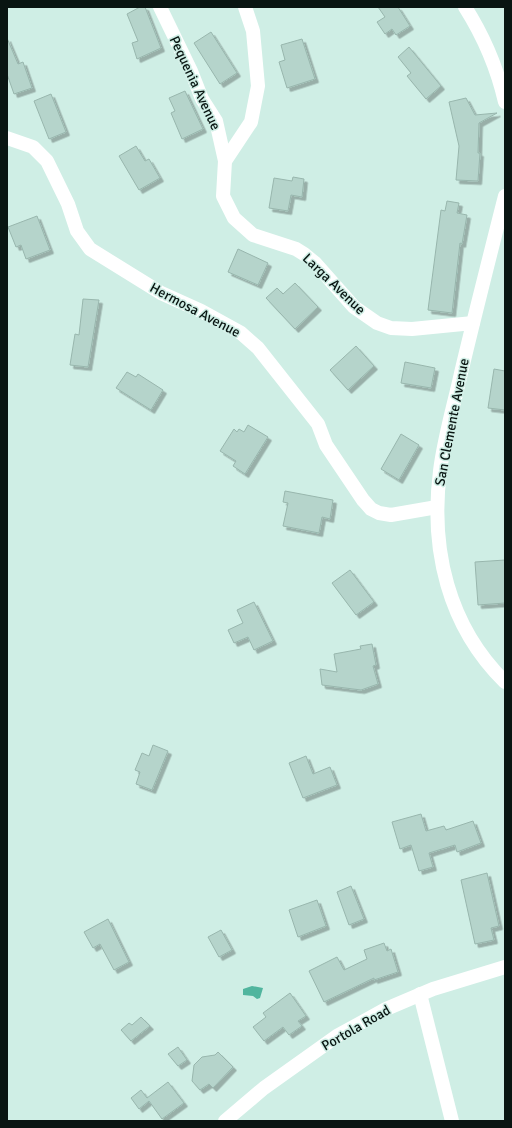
<svg xmlns="http://www.w3.org/2000/svg" width="512" height="1128" font-family="Signika,sans-serif">
  <style>
    .water { fill: #51b59e }
    .building { fill: #b5d4cb; stroke: #98b6ad; filter: url(#shadow) }
    .lines { fill: none; stroke-linecap: round; stroke-linejoin: round }
    .minor { stroke: #fff; stroke-width: 14 }
    .labels { text-anchor: middle; dominant-baseline: central; stroke-width: 3; stroke-linejoin: round; paint-order: stroke }
    .street-label { font-size: 14px; fill: #091512; stroke: #cfeee5 }
  </style>
  <defs>
    <filter id="shadow"><feDropShadow dx="3.5" dy="3.5" stdDeviation="0" flood-color="#0004"/></filter>
  </defs>
  <rect width="100%" height="100%" fill="#cfeee5"/>
  <polygon class="water" points="252,986 263,988 260,998 257,999 253,996 243,995 243,989"/>
  <g class="building">
    <polygon points="140,7 145,7 161,48 137,59 132,43 138,41 127,14"/>
    <polygon points="378,7 398,7 410,26 396,35 392,29 385,34 377,22 385,17"/>
    <polygon points="211,32 237,73 220,84 194,43"/>
    <polygon points="7,38 18,64 23,62 32,88 14,94 7,74"/>
    <polygon points="302,39 315,79 287,88 279,62 285,60 281,45"/>
    <polygon points="409,47 441,86 426,99 407,76 411,73 398,57"/>
    <polygon points="185,91 203,129 182,139 171,113 175,111 169,98"/>
    <polygon points="51,94 66,132 49,139 34,101"/>
    <polygon points="466,98 475,115 497,113 479,123 478,153 480,153 478,181 456,180 459,146 449,102"/>
    <polygon points="136,146 145,161 149,159 160,178 139,190 119,156"/>
    <polygon points="293,177 304,179 302,197 291,195 288,211 269,208 274,178 292,181"/>
    <polygon points="447,201 459,203 457,213 467,215 462,244 460,243 452,313 428,310 441,210 445,211"/>
    <polygon points="37,216 50,250 26,259 21,245 16,247 8,227"/>
    <polygon points="238,249 268,263 258,285 228,272"/>
    <polygon points="295,283 318,307 295,329 266,298 277,288 283,294"/>
    <polygon points="83,299 99,300 88,367 70,365 75,334 79,335"/>
    <polygon points="356,346 374,366 348,390 330,370"/>
    <polygon points="405,362 435,368 431,388 401,383"/>
    <polygon points="494,369 505,371 505,410 488,408"/>
    <polygon points="127,372 136,377 138,374 163,390 151,410 116,388"/>
    <polygon points="248,425 268,437 245,474 233,466 236,461 220,451 234,429 237,432 239,429 244,432"/>
    <polygon points="401,434 419,445 399,480 381,469"/>
    <polygon points="285,491 333,500 330,519 322,517 319,533 283,526 288,503 283,502"/>
    <polygon points="505,560 505,603 478,605 475,562"/>
    <polygon points="350,570 374,602 356,615 332,583"/>
    <polygon points="254,602 273,641 254,650 248,637 234,643 228,630 243,623 237,610"/>
    <polygon points="372,644 376,665 373,666 378,684 361,690 322,685 320,669 337,672 334,654 361,649 360,646"/>
    <polygon points="153,745 168,751 152,790 136,784 140,772 135,770 142,753 149,756"/>
    <polygon points="306,756 313,774 330,767 337,785 303,798 289,763"/>
    <polygon points="421,814 426,831 444,826 446,830 473,821 481,843 457,852 455,845 429,853 433,867 419,871 411,845 400,849 392,822"/>
    <polygon points="487,873 499,926 491,928 494,940 475,944 461,880"/>
    <polygon points="351,886 364,919 349,925 337,892"/>
    <polygon points="317,900 326,926 298,937 289,910"/>
    <polygon points="108,919 129,962 114,970 100,944 93,948 84,932"/>
    <polygon points="221,930 232,950 219,957 208,937"/>
    <polygon points="384,943 387,951 391,949 398,972 374,980 374,978 324,1002 309,971 337,957 344,970 367,959 364,950"/>
    <polygon points="290,993 306,1016 298,1021 302,1026 289,1035 283,1027 264,1041 253,1027 266,1017 263,1013"/>
    <polygon points="141,1017 150,1026 131,1041 121,1030 129,1023 132,1025"/>
    <polygon points="178,1047 187,1060 178,1066 168,1054"/>
    <polygon points="218,1052 233,1067 213,1088 209,1084 200,1090 192,1081 194,1065 202,1057 215,1055"/>
    <polygon points="168,1082 184,1103 162,1119 149,1101 139,1109 131,1098 141,1090 147,1098"/>
  </g>
  <g class="lines">
    <g class="minor">
      <polyline points="160,7 191,71 202,99 216,121 225,161"/>
      <polyline points="245,7 253,31 258,86 251,122 225,161 223,196 234,218 253,235 296,249 304,254 315,263 354,307 377,323 391,328 412,329 473,323"/>
      <path d="M465,7c19,30 32,60 40,95"/>
      <polyline points="7,138 33,147 47,161 68,204 77,231 90,249 161,293 201,311 241,333 258,348 318,424 326,445 363,500 371,509 379,513 391,515 437,507"/>
      <path d="M505,196c-15,59 -30,118 -44,177 -7,32 -17,65 -21,98 -10,78 8,155 65,211"/>
      <polyline points="420,994 452,1121"/>
      <polyline points="225,1121 264,1088 337,1036 386,1009 433,989 505,967"/>
    </g>
  </g>
  <g class="labels">
    <g class="street-label">
      <text transform="translate(195 83) rotate(65)">Pequenia Avenue</text>
      <text transform="translate(334 284) rotate(44)">Larga Avenue</text>
      <text transform="translate(195 310) rotate(28)">Hermosa Avenue</text>
      <text transform="translate(452 422) rotate(-79)">San Clemente Avenue</text>
      <text transform="translate(356 1028) rotate(-30)">Portola Road</text>
    </g>
  </g>
  <rect width="512" height="1128" fill="none" stroke="#091512" stroke-width="16"/>
</svg>
